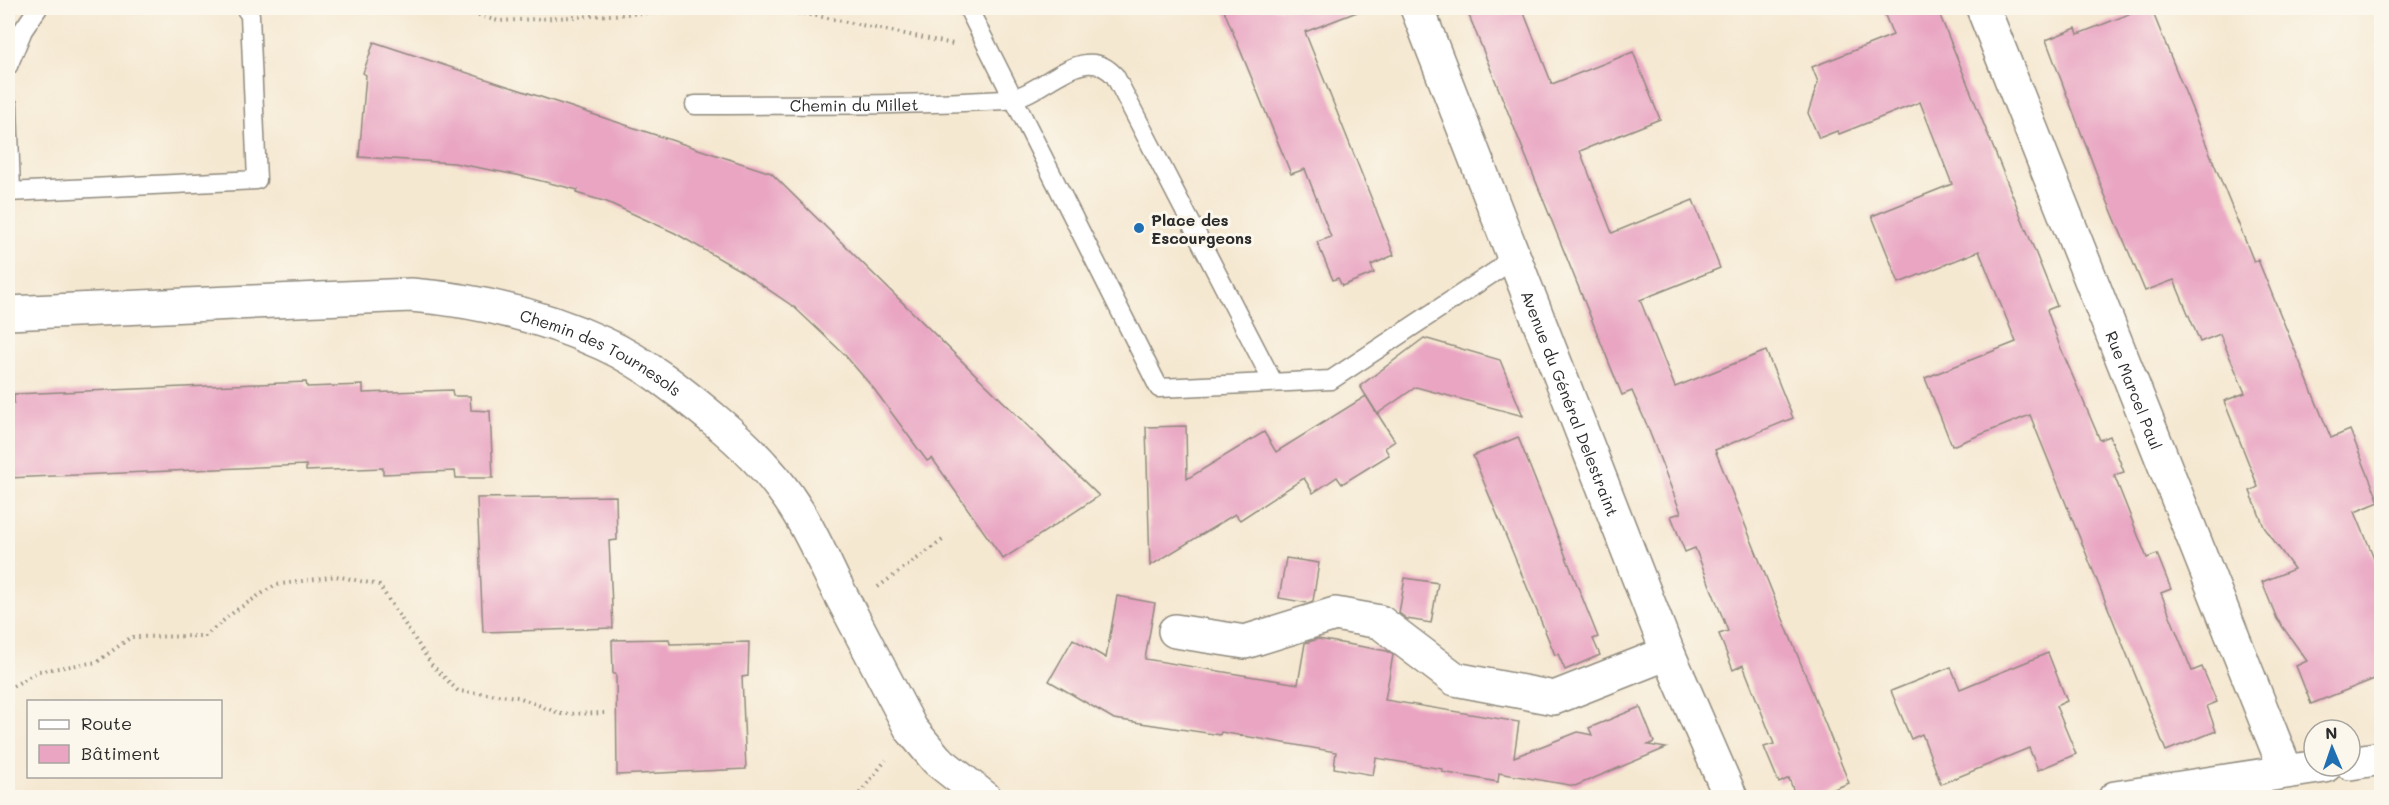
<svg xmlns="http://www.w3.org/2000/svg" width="2389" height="805" font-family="Mali,sans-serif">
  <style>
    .building { fill: #e9a5c2 }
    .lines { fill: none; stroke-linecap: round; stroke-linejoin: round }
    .lane-casing { stroke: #908a7e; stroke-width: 21 }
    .street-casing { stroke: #908a7e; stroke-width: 36 }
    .path { stroke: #908a7e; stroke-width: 4; stroke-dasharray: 1.5 4.5; stroke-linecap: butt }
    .lane { stroke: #fff; stroke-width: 18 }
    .street { stroke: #fff; stroke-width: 33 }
    .poi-dot { fill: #1f6fb2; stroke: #fbf7ec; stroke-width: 2 }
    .labels { text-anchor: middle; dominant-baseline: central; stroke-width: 6; stroke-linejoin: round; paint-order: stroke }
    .street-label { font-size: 16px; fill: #2b2b2b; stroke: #fbf7ec }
    .poi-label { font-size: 16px; font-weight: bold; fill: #2b2b2b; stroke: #fbf7ec; text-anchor: start }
  </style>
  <rect width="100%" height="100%" fill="#fbf7ec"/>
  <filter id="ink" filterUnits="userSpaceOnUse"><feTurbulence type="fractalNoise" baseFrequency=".0167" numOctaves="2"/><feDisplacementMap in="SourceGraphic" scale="12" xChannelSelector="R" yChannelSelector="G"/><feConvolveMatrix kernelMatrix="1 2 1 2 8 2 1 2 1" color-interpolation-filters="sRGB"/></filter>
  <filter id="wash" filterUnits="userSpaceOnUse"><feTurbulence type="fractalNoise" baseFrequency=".008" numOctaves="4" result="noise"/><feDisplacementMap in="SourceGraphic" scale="24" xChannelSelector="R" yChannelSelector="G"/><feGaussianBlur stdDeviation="1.35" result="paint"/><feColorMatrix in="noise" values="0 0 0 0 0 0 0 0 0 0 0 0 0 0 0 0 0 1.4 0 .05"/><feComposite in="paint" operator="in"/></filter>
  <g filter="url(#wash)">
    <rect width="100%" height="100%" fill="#f5e8d1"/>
    <g id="blocks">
      <g class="building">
        <polygon points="1223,8 1361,8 1362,10 1305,32 1394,255 1371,265 1374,273 1342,286 1338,278 1333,280 1317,242 1331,237 1305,169 1291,174"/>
        <polygon points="1466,8 1522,8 1552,84 1633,52 1660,119 1580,151 1612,233 1693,200 1720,268 1640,300 1675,387 1766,351 1793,418 1715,450 1849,783 1812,798 1796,798 1789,778 1779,783 1764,747 1774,744 1743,665 1733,670 1719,634 1728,631 1695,548 1685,552 1671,516 1681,513 1646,423 1632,391 1622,395"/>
        <polygon points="1882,8 1937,8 2057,306 2047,310 2059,344 2100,440 2110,436 2124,472 2114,475 2147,558 2157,554 2171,589 2161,593 2192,671 2202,667 2217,702 2207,706 2216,731 2166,751 2030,415 1952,446 1925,378 2016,342 1979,251 1899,283 1872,216 1952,184 1920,102 1839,134 1837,131 1819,138 1808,113 1818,82 1812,67 1893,35"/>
        <polygon points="2145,8 2151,8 2254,262 2258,260 2331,438 2350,430 2379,502 2355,512 2382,577 2382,676 2311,704 2296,666 2307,661 2277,619 2262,582 2294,569 2264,527 2250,491 2258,487 2224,401 2245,393 2220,334 2200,342 2174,280 2145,291 2102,188 2046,40 2076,28 2078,34"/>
        <polygon points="374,42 771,173 1099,496 1003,559 932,458 927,461 874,389 844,354 794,307 741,271 675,233 607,202 576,193 578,190 517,175 454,163 359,157 366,75 363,73"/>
        <polygon points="1424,338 1500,360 1523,416 1416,387 1377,414 1360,386"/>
        <polygon points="306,382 307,387 363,385 363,393 452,390 453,396 470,396 471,410 490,411 493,478 456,478 455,471 383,474 383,468 306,471 306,465 8,478 8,403 14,403 14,394"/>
        <polygon points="1366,396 1395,441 1385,448 1389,455 1342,484 1337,477 1313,493 1304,478 1240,520 1235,514 1150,566 1146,427 1186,426 1187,479 1264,432 1276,452"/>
        <polygon points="1518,437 1598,637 1593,639 1600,655 1565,670 1558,654 1555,655 1473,456"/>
        <polygon points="616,496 617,540 609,541 613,628 483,632 477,498"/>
        <polygon points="1286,558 1319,563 1313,601 1308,603 1279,598"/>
        <polygon points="1405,578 1438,583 1431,623 1407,619 1399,613"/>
        <polygon points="1117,596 1155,603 1145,659 1298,684 1305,643 1318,639 1387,651 1393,655 1385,700 1519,722 1514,757 1578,732 1592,735 1589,728 1640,707 1654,742 1648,745 1666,748 1575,786 1499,773 1498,782 1442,772 1443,769 1376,758 1373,775 1334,768 1336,752 1221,732 1220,735 1114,719 1049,681 1073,639 1106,658"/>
        <polygon points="669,639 670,644 749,642 748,676 742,677 746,769 617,775 616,674 613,674 612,640"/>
        <polygon points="2048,653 2067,701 2056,706 2076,754 2038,770 2029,748 1941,784 1922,734 1911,739 1891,691 1951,667 1960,689"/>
      </g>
    </g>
  </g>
  <g filter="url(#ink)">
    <use href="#blocks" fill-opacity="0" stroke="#908a7e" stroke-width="1.5"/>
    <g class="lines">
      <defs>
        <g id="lane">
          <polyline points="968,8 1159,388 1331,380 1499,269 1512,253"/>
          <polyline points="8,66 23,30 38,8"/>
          <polyline points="8,105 11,191"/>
          <path id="s1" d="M695,105c104,-1 207,1 310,-5 37,-3 77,-61 110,-24l158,306"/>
          <polyline points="8,192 257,180 250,15 245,8"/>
        </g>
        <g id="street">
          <path id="s2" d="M1417,8l251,645 63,145"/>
          <path id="s3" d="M1983,8l303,763"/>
          <path id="s4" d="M8,313l403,-18c66,5 132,21 193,49 41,19 77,48 112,77 30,25 61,56 82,91 13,21 24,45 35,68 26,50 52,99 78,149l26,31 48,38"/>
          <polyline points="1175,631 1245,642 1335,614 1380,622 1455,679 1554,698 1668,653"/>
          <polyline points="2350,763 2382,758"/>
          <polyline points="2115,798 2325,766"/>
        </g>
      </defs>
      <use href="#lane" class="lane-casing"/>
      <use href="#street" class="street-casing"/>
      <g class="path">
        <polyline points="449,8 499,21 740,8"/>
        <polyline points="750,8 813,15 953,44"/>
        <polyline points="878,587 944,539"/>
        <polyline points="8,689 39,671 97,662 131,637 205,636 235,611 275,585 336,576 379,585 432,665 458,691 518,697 561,714 608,713"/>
        <polyline points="856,798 886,760"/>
      </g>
      <use href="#lane" class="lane"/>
      <use href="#street" class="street"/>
    </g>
  </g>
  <circle class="poi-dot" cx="1139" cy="228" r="6"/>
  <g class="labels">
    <g class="street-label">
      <text stroke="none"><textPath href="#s1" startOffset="159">Chemin du Millet</textPath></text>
      <text stroke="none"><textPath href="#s4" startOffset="604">Chemin des Tournesols</textPath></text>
      <text stroke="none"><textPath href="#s3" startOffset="411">Rue Marcel Paul</textPath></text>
      <text stroke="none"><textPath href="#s2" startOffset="424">Avenue du Général Delestraint</textPath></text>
    </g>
    <g class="poi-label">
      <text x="1151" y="219">Place des<tspan x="1151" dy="18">Escourgeons</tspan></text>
    </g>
  </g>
  <rect width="2389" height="805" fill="none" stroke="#fbf7ec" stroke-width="30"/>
  <rect x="27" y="700" width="195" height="78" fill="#fbf7ec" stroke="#a8a59f" stroke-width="1.5"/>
  <rect x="39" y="720" width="30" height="9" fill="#ffffff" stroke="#a8a59f" stroke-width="1.5"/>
  <text x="81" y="730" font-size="18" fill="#2b2b2b">Route</text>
  <rect x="39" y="745" width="30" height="18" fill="#e9a5c2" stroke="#a8a59f" stroke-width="1.5"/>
  <text x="81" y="760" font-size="18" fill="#2b2b2b">Bâtiment</text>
  <g transform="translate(2332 748) rotate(358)"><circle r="28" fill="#fbf7ec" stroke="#a8a59f" stroke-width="1.5"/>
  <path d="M0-4.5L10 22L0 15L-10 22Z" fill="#1f6fb2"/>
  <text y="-9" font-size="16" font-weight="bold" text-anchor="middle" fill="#2b2b2b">N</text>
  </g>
</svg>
